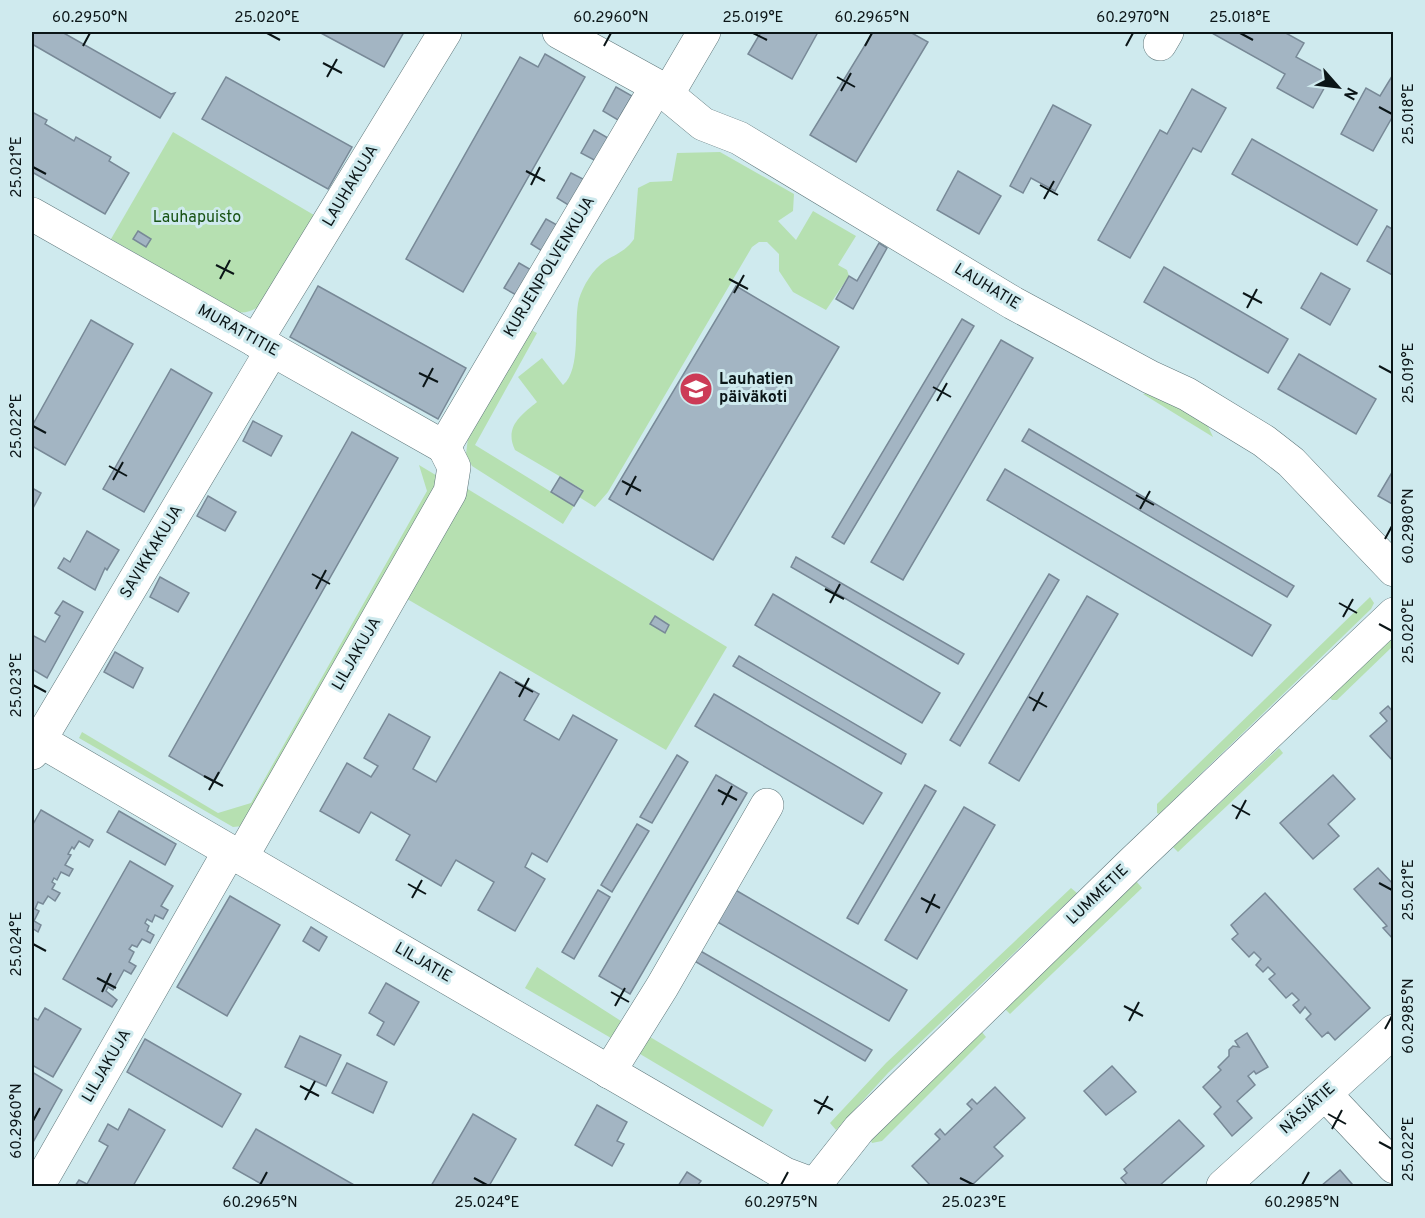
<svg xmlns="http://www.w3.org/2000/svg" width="1425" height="1218" font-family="Overpass,sans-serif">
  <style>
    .green { fill: #b6e0b1 }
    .building { fill: #a3b5c3; stroke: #788997; stroke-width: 1.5 }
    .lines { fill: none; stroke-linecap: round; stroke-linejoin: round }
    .minor-casing { stroke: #5f777b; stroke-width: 34 }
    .minor { stroke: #fff; stroke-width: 33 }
    .ticks { fill: none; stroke: #0b1517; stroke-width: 2 }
    .labels { text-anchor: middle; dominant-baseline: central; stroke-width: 6; stroke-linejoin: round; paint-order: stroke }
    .street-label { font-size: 16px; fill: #0b1517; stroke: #cfeaee }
    .park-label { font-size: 16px; fill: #185214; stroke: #cfeaee }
    .poi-label { font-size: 16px; font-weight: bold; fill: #0b1517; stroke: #cfeaee; text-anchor: start }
    .neatline { fill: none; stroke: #0b1517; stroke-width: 2 }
    .ticks-label { font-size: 15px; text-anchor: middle; fill: #0b1517 }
  </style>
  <rect width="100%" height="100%" fill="#cfeaee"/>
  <g class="green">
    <path d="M173,132l146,86 -53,83c-10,8 -17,13 -30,11l-125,-73z"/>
    <path d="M720,152l74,42 -1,17 -15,10 18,19 17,-29 43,25 -18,29 9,5 2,6 -23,34 -33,-18 -14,-21v-17l-12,-12h-8l-7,5 -144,245 -13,15 -16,-10 4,-7 -68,-40c-11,-23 6,-35 22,-48l-19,-25 24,-19 21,27c19,-16 10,-63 16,-86 4,-13 14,-30 26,-38 11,-7 21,-10 29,-22l4,-51 12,-6 22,-1 5,-28z"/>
    <polygon points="531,330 537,333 475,445 574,506 563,524 472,466 466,454 468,438"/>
    <polygon points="1165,389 1200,409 1213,437 1143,394"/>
    <polygon points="419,465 444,480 243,826 233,827 79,738 82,732 218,813 251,803 427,491"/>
    <polygon points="466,488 727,647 666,750 402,596"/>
    <polygon points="1370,597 1374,603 1371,609 1159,814 1157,813 1157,804"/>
    <polygon points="1393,638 1393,646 1337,700 1332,700 1329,697"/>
    <polygon points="1279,748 1283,753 1281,755 1178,852 1173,847"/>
    <polygon points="1136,881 1142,888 1010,1014 1004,1008"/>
    <polygon points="1071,888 1077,893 888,1073 836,1130 830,1123 886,1063"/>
    <polygon points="537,967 621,1021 611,1038 525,988"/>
    <polygon points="981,1031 986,1037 882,1141 872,1143 871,1141"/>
    <polygon points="645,1034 773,1110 763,1127 635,1051"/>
  </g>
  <g class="building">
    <polygon points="33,32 62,32 171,94 175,93 160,118 32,44"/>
    <polygon points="319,32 404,32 384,67"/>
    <polygon points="761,32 818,32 792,79 748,54"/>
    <polygon points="873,32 910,32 928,42 856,162 810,135"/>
    <polygon points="1210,32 1284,32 1304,43 1296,57 1331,76 1313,108 1277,88 1285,74"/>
    <polygon points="545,54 585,77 463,292 406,259 520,57 538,67"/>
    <polygon points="1394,73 1394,114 1373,151 1341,134 1366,88 1380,96"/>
    <polygon points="226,77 352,147 328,189 202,119"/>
    <polygon points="616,87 632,96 618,120 603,111"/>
    <polygon points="1192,89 1226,108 1201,152 1193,148 1130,258 1098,240 1160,130 1167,134"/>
    <polygon points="1053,105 1091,125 1055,191 1031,178 1023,193 1010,186"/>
    <polygon points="32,112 47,120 45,124 74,141 76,137 111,157 109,161 129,173 105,214 32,172"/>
    <polygon points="594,130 608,138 596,161 581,153"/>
    <polygon points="1252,139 1377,210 1357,245 1232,174"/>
    <polygon points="958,171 1001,196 979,234 937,210"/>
    <polygon points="571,173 585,180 570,206 557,198"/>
    <polygon points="546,219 557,225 542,251 531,244"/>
    <polygon points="1387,226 1394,230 1394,276 1367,261"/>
    <polygon points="138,231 151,239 146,247 133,239"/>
    <polygon points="879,243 887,248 853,309 836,299 849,276 857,281"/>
    <polygon points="519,263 533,271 518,296 504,288"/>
    <polygon points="1164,267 1288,339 1268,373 1144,302"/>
    <polygon points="1321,273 1350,289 1330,325 1301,308"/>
    <polygon points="318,286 466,368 438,419 290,337"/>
    <polygon points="736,286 839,347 713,560 609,499"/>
    <polygon points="962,319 974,326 844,544 832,537"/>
    <polygon points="91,320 133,344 65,465 32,446 32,426"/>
    <polygon points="1001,340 1033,358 903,580 871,562"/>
    <polygon points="1299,354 1376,399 1356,434 1278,389"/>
    <polygon points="171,369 212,393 144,512 103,489"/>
    <polygon points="253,421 282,436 271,456 243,441"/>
    <polygon points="1029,429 1294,586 1287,597 1022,441"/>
    <polygon points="352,432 398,458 214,782 169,756"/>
    <polygon points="1005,469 1271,625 1252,656 987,500"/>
    <polygon points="1394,469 1394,505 1378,496"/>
    <polygon points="560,477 583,491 574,506 551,492"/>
    <polygon points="32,488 41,493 32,510"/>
    <polygon points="208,496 236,512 225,531 197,516"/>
    <polygon points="87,531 119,550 107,570 105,568 95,590 58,568 64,558 70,562"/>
    <polygon points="796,557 964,654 958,664 791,567"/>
    <polygon points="1049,574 1059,580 960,746 950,740"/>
    <polygon points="160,577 189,593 178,612 150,597"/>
    <polygon points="773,594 940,693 922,723 755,625"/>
    <polygon points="1087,596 1118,614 1019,781 989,763"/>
    <polygon points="63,601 83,612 47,678 32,669 32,635 45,642 60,616 55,613"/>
    <polygon points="655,616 669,625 665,633 650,624"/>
    <polygon points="115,652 143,668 133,688 104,672"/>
    <polygon points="739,656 906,754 901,764 733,666"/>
    <polygon points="500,672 539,694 524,720 559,740 573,715 617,740 547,862 532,853 525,867 545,879 515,931 478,910 494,882 456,860 441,886 396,860 410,835 371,812 359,833 320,811 347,763 371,777 378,766 364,758 389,714 430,737 413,769 436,782"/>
    <polygon points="714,694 882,793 863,824 695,726"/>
    <polygon points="1388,706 1394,713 1394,762 1370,736 1387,721 1380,713"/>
    <polygon points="677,755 688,762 652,823 640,817"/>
    <polygon points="716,775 747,793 630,994 599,976"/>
    <polygon points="1333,775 1355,799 1328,824 1339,836 1313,859 1280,823"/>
    <polygon points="925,785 936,791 858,924 847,918"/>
    <polygon points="964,807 995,825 917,959 885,940"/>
    <polygon points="41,810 93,840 89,847 79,841 74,849 72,847 68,854 71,855 65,865 73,869 69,876 61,872 57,880 54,878 52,882 55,884 52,889 60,893 55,901 48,896 43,904 38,902 35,909 39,911 34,921 41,925 38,932 32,928 32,826"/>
    <polygon points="119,811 176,844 165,865 107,832"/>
    <polygon points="637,824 649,831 612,892 601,885"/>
    <polygon points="130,861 173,886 161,906 168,910 163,919 155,915 152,922 147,919 145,923 149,926 147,931 154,935 150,943 142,939 137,947 132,945 129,949 134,952 129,962 136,966 131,974 124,970 113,990 108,987 106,991 117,1000 112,1007 63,979"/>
    <polygon points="1378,868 1394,885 1394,940 1383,928 1387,926 1354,889"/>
    <polygon points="732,888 907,990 889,1021 714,920"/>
    <polygon points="598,890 610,897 574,959 562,952"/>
    <polygon points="1265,893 1370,1008 1335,1040 1328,1032 1322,1037 1306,1019 1311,1014 1305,1007 1300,1013 1293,1005 1299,1000 1292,993 1286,998 1269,979 1275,974 1268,967 1263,972 1256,965 1261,959 1254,952 1249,957 1232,939 1238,934 1231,925"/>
    <polygon points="230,896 280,925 227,1016 177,987"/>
    <polygon points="311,927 327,937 319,951 303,941"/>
    <polygon points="697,949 872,1050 865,1061 691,959"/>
    <polygon points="386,983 419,1002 394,1045 377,1035 384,1022 369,1013"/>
    <polygon points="45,1008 81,1029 53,1077 32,1065 32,1021 34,1018 38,1020"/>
    <polygon points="1247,1033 1268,1067 1256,1074 1254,1071 1248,1076 1255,1085 1237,1101 1252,1118 1232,1136 1214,1114 1221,1107 1203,1087 1221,1070 1218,1067 1229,1056 1229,1050 1233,1046 1239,1047 1235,1041"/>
    <polygon points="300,1036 341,1055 326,1086 285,1067"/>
    <polygon points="145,1039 241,1094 222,1127 127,1072"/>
    <polygon points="347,1063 387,1082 373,1113 332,1093"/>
    <polygon points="1112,1066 1136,1092 1106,1115 1084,1091"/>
    <polygon points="32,1072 62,1090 32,1144"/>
    <polygon points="995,1087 1025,1118 994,1147 1003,1156 971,1186 931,1186 912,1166 940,1139 935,1134 940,1129 945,1135 972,1109 967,1104 972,1099 977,1104"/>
    <polygon points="597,1105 627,1122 617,1141 624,1144 612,1166 575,1145"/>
    <polygon points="129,1109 165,1130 133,1186 75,1186 79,1180 87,1184 108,1146 99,1141 108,1124 118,1130"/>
    <polygon points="473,1114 516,1139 489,1186 431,1186"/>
    <polygon points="1179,1120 1204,1146 1159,1186 1128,1186 1121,1178 1127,1173 1124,1169"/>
    <polygon points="256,1129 356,1186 265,1186 233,1168"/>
    <polygon points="1340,1170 1352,1184 1350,1186 1321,1186"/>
    <polygon points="687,1172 701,1181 697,1186 678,1186"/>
  </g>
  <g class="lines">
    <defs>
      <g id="minor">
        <polyline points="559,32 657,86 703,124 739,138 1013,303 1150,377 1187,394 1264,441 1291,462 1394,570"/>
        <polyline points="1160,44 1167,32"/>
        <polyline points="667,95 704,32"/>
        <polyline points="32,214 444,447"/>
        <polyline points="256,341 445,32"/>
        <polyline points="444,447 657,86"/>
        <polyline points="32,736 785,1174 817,1186"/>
        <polyline points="32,753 272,350"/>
        <polyline points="241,858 450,492 454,467 444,447"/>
        <polyline points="609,1072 662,987 767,805"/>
        <polyline points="1325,1094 1394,1167"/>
        <polyline points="38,1186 229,852"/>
        <polyline points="814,1186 859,1129 1133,862 1394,614"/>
        <polyline points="1223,1186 1394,1031"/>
      </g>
    </defs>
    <use href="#minor" class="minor-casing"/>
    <use href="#minor" class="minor"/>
  </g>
  <path class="ticks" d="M267,33l13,7M753,33l14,7M1240,33l13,7M83,46l7,-13M604,46l7,-13M865,46l7,-13M1126,46l7,-13M323,63l19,10M327,77l10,-18M837,77l18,10M841,91l10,-18M1379,107l13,7M33,167l13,7M526,171l19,10M531,185l9,-18M1040,185l18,10M1044,199l10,-18M216,265l18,9M220,279l10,-19M729,279l19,10M734,293l10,-18M1243,293l19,10M1247,308l10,-19M1379,366l13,7M419,373l19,9M423,387l10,-19M933,387l18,10M937,401l10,-18M33,426l13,7M109,466l18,10M113,480l10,-18M622,481l19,10M626,495l10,-19M1136,495l18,10M1140,509l10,-18M1385,539l7,-13M312,574l18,10M316,589l10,-19M825,589l19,10M830,603l10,-19M1339,603l18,10M1343,617l10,-18M1379,624l13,7M515,682l18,10M33,685l13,7M519,697l10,-19M1029,697l18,10M1033,711l10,-19M204,776l19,10M209,790l10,-18M718,790l19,10M722,805l10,-19M1232,805l18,10M1236,819l10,-19M1379,883l13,7M408,884l18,10M412,898l10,-18M921,898l19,10M926,913l9,-19M33,944l13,7M97,978l19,10M102,992l9,-19M611,992l18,10M615,1006l10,-18M1124,1006l19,10M1129,1021l10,-19M1385,1029l7,-13M300,1086l19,10M305,1100l10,-19M814,1100l19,10M818,1114l10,-18M1328,1114l18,10M33,1121l7,-13M1332,1129l10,-19M1379,1142l13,7M474,1178l13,7M960,1178l14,7M260,1185l7,-13M781,1185l7,-13M1302,1185l7,-13"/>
  <defs>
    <symbol id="school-disc" viewBox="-11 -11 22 22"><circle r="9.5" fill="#cc3b57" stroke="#cfeaee"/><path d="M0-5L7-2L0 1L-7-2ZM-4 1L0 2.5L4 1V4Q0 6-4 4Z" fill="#fff"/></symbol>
  </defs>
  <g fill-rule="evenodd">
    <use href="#school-disc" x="677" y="370" width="38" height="38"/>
  </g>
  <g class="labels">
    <g class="street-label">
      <text transform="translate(351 186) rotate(-59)">LAUHAKUJA</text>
      <text transform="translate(550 267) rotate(-59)">KURJENPOLVENKUJA</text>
      <text transform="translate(987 287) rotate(31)">LAUHATIE</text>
      <text transform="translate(238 331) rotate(29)">MURATTITIE</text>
      <text transform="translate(152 552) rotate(-59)">SAVIKKAKUJA</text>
      <text transform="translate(357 654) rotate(-60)">LILJAKUJA</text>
      <text transform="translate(1098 895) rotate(-44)">LUMMETIE</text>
      <text transform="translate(423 963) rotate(30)">LILJATIE</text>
      <text transform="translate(107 1066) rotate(-60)">LILJAKUJA</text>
      <text transform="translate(1308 1109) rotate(-42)">NÄSIÄTIE</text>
    </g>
    <g class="park-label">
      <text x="197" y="218">Lauhapuisto</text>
    </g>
    <g class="poi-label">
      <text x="719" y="380">Lauhatien<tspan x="719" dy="18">päiväkoti</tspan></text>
    </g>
  </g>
  <rect width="1425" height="1218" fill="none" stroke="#cfeaee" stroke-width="66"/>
  <g transform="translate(1338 87) rotate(118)" stroke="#cfeaee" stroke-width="4.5" paint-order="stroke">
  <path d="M0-4.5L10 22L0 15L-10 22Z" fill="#0b1517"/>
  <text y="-9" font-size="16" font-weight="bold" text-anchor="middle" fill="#0b1517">N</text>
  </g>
  <rect x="33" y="33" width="1359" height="1152" class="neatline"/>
  <g class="ticks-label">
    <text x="90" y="22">60.2950°N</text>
    <text x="267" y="22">25.020°E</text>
    <text x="611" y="22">60.2960°N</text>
    <text x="753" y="22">25.019°E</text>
    <text x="872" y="22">60.2965°N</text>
    <text x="1133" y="22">60.2970°N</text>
    <text x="1240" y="22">25.018°E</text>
    <text transform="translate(1408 114) rotate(-90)" y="5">25.018°E</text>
    <text transform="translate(16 167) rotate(-90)" y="5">25.021°E</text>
    <text transform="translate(1408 373) rotate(-90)" y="5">25.019°E</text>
    <text transform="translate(16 426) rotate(-90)" y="5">25.022°E</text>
    <text transform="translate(1408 526) rotate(-90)" y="5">60.2980°N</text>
    <text transform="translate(1408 631) rotate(-90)" y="5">25.020°E</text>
    <text transform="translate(16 685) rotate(-90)" y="5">25.023°E</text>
    <text transform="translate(1408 890) rotate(-90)" y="5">25.021°E</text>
    <text transform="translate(16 944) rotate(-90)" y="5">25.024°E</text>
    <text transform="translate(1408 1016) rotate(-90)" y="5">60.2985°N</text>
    <text transform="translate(16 1121) rotate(-90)" y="5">60.2960°N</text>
    <text transform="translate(1408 1149) rotate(-90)" y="5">25.022°E</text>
    <text x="260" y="1207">60.2965°N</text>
    <text x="487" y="1207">25.024°E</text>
    <text x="781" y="1207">60.2975°N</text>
    <text x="974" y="1207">25.023°E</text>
    <text x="1302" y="1207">60.2985°N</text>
  </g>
</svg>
